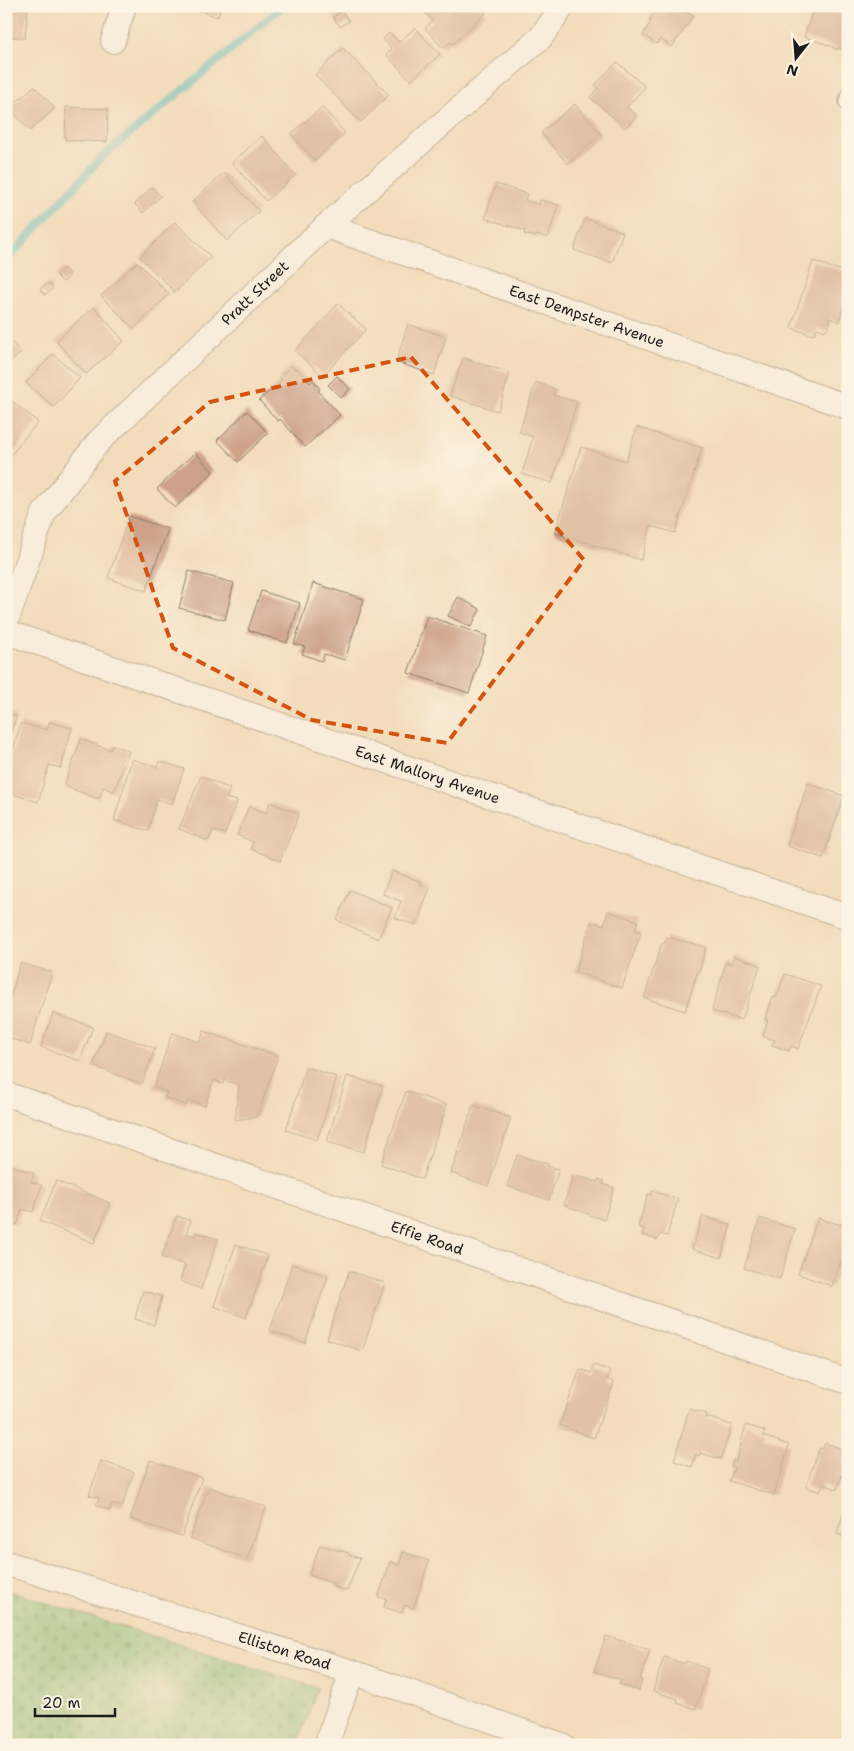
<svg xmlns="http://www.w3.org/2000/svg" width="854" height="1751" font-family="'Shantell Sans',sans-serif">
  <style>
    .cemetery { fill: url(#cemetery-stones); stroke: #51704c }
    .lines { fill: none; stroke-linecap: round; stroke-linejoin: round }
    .stream { stroke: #4cbbc4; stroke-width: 8 }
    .building { fill: #cea289 }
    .service-casing { stroke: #887c6c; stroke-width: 14 }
    .minor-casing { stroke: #887c6c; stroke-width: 26 }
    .service { stroke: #fff; stroke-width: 11 }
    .minor { stroke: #fff; stroke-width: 24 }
    .marked { fill: none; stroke: #d4530e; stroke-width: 4; stroke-dasharray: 10 6; stroke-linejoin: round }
    .labels { text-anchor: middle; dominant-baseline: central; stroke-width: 5; stroke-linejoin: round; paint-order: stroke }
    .street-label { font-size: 15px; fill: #1c1c1c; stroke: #fcf5e5 }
  </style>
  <defs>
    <pattern id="cemetery-stones" width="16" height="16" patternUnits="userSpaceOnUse" patternTransform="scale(1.25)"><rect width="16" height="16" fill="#86c57d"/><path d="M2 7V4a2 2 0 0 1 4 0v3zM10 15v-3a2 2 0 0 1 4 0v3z" fill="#73a96b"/></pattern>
  </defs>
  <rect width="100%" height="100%" fill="#fcf5e5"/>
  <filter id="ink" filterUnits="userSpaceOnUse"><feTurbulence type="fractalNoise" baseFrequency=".02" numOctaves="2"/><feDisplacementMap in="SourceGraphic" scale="10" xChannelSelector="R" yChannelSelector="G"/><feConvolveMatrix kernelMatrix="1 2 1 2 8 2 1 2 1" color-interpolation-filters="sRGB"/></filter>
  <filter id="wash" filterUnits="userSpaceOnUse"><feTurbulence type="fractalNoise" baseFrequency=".0096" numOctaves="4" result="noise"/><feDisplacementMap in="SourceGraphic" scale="20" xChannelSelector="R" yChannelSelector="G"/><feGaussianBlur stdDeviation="1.12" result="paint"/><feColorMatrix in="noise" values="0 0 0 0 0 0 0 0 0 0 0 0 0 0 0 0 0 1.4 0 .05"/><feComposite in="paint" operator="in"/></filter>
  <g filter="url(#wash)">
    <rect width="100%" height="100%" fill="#f3dcbc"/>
    <polygon class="cemetery" points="6,1590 318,1688 297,1745 6,1745"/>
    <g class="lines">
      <polyline class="stream" points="6,261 101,158 283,6"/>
    </g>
    <g id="blocks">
      <g class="building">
        <polygon points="6,6 28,6 25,38 6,36"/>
        <polygon points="185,6 221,6 218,17"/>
        <polygon points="432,6 480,6 486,13 453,44 451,42 443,48 425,28 433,21 425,13"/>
        <polygon points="661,6 678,6 693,16 672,47 660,39 657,44 643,35 651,21 649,20 658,7 660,9"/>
        <polygon points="814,6 848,6 846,51 838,48 838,50 833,48 834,47 804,37"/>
        <polygon points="342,11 349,21 340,27 333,17"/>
        <polygon points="415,28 440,54 411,81 386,54 392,49 383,39 389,33 399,42"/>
        <polygon points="343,48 389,95 361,122 315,75"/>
        <polygon points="617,62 645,87 627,107 637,116 625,128 590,97 598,88 595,85"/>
        <polygon points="34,86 55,108 30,131 10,108"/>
        <polygon points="575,104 601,134 568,164 541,133"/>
        <polygon points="66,107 108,109 107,142 65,140"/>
        <polygon points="322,107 345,133 315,161 291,134"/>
        <polygon points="262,136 296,175 266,201 232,163"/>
        <polygon points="224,173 259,211 227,241 192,202"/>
        <polygon points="496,184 527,194 525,200 539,205 540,200 558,205 548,238 537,235 536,237 524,234 525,231 485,218"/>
        <polygon points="152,187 161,196 143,213 135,204"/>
        <polygon points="585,218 623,232 612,263 574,250"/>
        <polygon points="175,222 211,257 175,292 140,257"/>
        <polygon points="813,261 848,273 848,290 839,322 830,318 829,321 831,322 825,331 817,328 814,335 791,328"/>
        <polygon points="137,262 169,294 134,329 101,296"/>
        <polygon points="64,268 70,276 63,282 56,275"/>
        <polygon points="49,283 53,288 45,295 40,289"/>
        <polygon points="338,304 366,329 323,376 295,351"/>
        <polygon points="94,307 124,341 86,374 56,341"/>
        <polygon points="408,324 446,337 434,375 396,362"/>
        <polygon points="6,336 21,353 6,366"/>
        <polygon points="53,354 80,378 54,407 26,383"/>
        <polygon points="463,358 510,373 498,411 450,396"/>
        <polygon points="291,366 295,369 296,368 310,383 313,380 320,389 318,391 340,415 305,447 280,419 278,421 259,400 282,380 279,377"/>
        <polygon points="337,376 350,389 341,398 328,385"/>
        <polygon points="536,382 555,389 553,395 577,402 552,483 522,474 533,437 519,432"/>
        <polygon points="6,396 38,422 11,455 6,452"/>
        <polygon points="247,411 268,433 238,462 217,440"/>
        <polygon points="637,427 702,448 675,533 651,526 641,560 555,533 581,447 626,461"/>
        <polygon points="195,452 213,472 175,508 157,489"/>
        <polygon points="129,516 168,529 146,591 108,578"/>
        <polygon points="189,571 234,583 225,620 179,608"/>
        <polygon points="313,583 364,599 345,660 324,654 322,661 302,654 305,647 294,644"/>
        <polygon points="261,591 300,603 287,643 248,630"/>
        <polygon points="458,597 480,609 471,627 448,616"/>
        <polygon points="427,616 487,636 469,693 408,673"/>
        <polygon points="6,713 17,716 6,744"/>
        <polygon points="49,722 72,728 61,768 49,765 38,802 6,792 6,774 21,723 47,730"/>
        <polygon points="81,739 110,750 112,745 129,751 114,792 103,787 99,799 64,786"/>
        <polygon points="132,759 158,767 160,761 184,769 172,804 157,799 148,831 114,820"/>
        <polygon points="201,776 230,789 226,798 237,801 225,834 213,830 208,841 179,829"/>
        <polygon points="808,783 844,796 823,858 787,846"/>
        <polygon points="270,802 299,814 280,861 251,849 253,842 237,835 249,806 266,813"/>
        <polygon points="392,871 422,882 421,885 430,888 416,925 395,918 401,901 383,894"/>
        <polygon points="350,890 392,908 378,939 337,920"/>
        <polygon points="608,911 638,921 635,930 641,932 622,988 575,972 591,922 604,925"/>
        <polygon points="667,937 706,947 699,972 698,971 685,1011 644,998 662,943 664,944"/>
        <polygon points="734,956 760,965 742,1020 712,1011 726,962 732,964"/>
        <polygon points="20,963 52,972 30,1045 6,1037 6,994 11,996"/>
        <polygon points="785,974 821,986 798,1049 791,1046 789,1051 772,1045 775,1040 763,1036 768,1020 765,1020 773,997 776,998"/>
        <polygon points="53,1013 93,1027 80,1061 41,1047"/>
        <polygon points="106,1031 155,1048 142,1084 93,1066"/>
        <polygon points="204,1031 278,1056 257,1117 235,1120 239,1085 224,1080 223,1084 214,1080 205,1106 188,1100 186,1105 165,1098 167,1092 154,1087 172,1033 200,1042"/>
        <polygon points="306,1067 337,1077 317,1140 286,1130"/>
        <polygon points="347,1076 383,1086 364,1152 327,1142"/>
        <polygon points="406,1091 447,1105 422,1179 381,1164"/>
        <polygon points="473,1105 511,1118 488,1186 451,1173"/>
        <polygon points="517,1155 548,1164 547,1166 559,1169 549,1200 507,1186"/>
        <polygon points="6,1164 34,1173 31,1182 42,1185 33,1212 22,1209 17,1225 6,1221"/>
        <polygon points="573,1175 598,1182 598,1179 604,1181 603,1184 614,1188 604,1220 564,1205"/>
        <polygon points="56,1181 110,1203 94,1243 40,1221"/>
        <polygon points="652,1191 678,1199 667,1236 660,1234 658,1240 642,1235 644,1229 638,1227 648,1194 651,1195"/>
        <polygon points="177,1216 191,1221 186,1233 195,1236 196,1232 218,1239 201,1289 180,1281 185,1265 161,1257"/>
        <polygon points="703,1216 731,1225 721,1258 692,1249"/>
        <polygon points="760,1218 795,1229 780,1279 744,1268"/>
        <polygon points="818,1218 841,1225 842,1222 848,1224 848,1242 832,1286 798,1274"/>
        <polygon points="236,1244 268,1256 246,1318 214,1306"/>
        <polygon points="292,1264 328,1276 305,1343 270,1331"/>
        <polygon points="349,1271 385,1283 362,1351 327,1339"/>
        <polygon points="143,1291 162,1296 154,1325 135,1319"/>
        <polygon points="594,1365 610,1371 607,1379 614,1382 594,1438 560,1425 580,1369 591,1373"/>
        <polygon points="689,1409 707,1414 706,1417 732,1425 721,1459 700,1453 699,1456 696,1454 692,1467 674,1461"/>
        <polygon points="746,1425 765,1431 763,1436 789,1445 774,1495 729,1481 734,1468 731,1467 733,1460 736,1461"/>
        <polygon points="825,1443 848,1451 848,1459 837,1489 823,1484 820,1492 806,1487 819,1448 823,1449"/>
        <polygon points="150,1460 202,1478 182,1536 130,1519"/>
        <polygon points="101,1461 134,1472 122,1507 112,1504 110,1510 96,1505 99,1498 89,1495"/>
        <polygon points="209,1487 266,1507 247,1559 190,1538"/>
        <polygon points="848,1497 848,1538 837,1534"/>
        <polygon points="320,1545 349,1553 348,1555 360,1558 347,1591 334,1587 336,1584 309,1575"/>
        <polygon points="403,1552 429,1561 413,1609 405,1605 402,1613 384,1607 386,1599 378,1597 391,1561 399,1565"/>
        <polygon points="606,1636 650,1650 640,1680 642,1680 639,1691 619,1684 621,1680 594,1671"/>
        <polygon points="664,1657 685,1664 686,1661 708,1669 696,1709 677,1703 678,1699 653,1691"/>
      </g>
    </g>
  </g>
  <g filter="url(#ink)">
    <use href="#blocks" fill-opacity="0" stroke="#887c6c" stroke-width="1"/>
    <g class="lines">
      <defs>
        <polyline id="service" points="845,103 848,93"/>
        <g id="minor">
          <polyline points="113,41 124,6"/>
          <path id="s1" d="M326,226l522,181"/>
          <path id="s2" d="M6,622l38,-109 55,-72 227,-215 215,-189 22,-31"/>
          <path id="s3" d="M6,632l842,285"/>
          <path id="s4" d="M6,1094l842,288"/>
          <path id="s5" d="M6,1563l346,109 210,73"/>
          <polyline points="326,1745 352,1672"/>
        </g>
      </defs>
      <use href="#service" class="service-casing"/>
      <use href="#minor" class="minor-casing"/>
      <use href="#service" class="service"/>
      <use href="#minor" class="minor"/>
    </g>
  </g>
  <path d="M0 0H854V1751H0ZM411,357l173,203 -137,183 -135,-23 -139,-72 -58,-167 95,-79z" fill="#f3dcbc" fill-opacity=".55" fill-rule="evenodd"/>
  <path class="marked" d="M411,357l173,203 -137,183 -135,-23 -139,-72 -58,-167 95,-79z"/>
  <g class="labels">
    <g class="street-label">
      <text stroke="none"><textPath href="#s2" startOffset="421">Pratt Street</textPath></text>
      <text stroke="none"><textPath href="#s1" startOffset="276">East Dempster Avenue</textPath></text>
      <text stroke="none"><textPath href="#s3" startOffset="445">East Mallory Avenue</textPath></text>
      <text stroke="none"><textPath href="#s4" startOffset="445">Effie Road</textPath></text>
      <text stroke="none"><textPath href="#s5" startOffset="292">Elliston Road</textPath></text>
    </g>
  </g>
  <rect width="854" height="1751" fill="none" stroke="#fcf5e5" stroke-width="25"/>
  <g transform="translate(796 58) rotate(197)" stroke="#fcf5e5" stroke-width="4" paint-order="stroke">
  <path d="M0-4L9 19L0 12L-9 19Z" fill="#1c1c1c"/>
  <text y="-8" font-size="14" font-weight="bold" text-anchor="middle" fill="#1c1c1c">N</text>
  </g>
  <path d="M35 1708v8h80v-8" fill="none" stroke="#1c1c1c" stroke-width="2.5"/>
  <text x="42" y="1708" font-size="15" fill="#1c1c1c" stroke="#fcf5e5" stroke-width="4" paint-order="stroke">20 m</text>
</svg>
